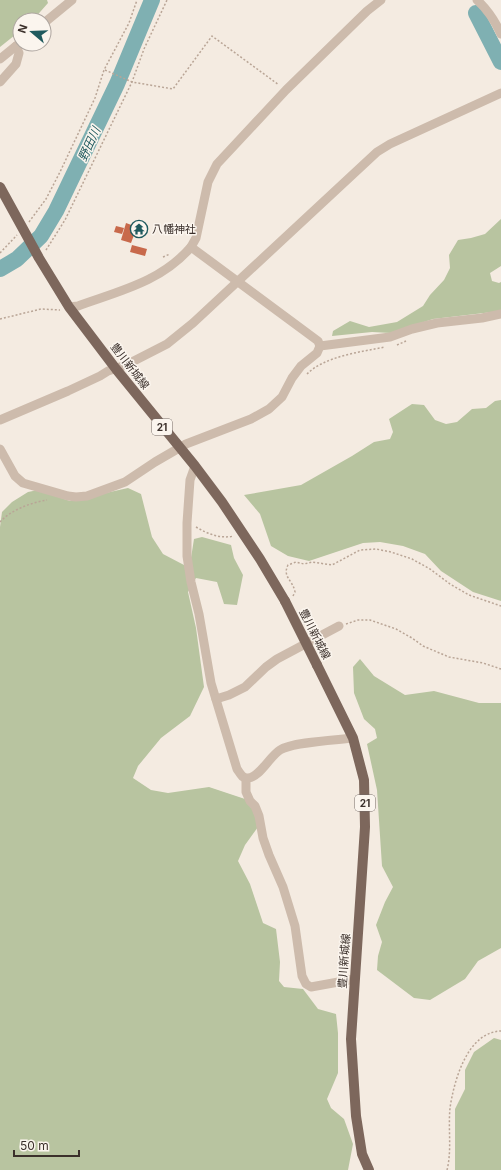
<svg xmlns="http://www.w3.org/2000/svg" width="501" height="1170" font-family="Inter,'Noto Sans JP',sans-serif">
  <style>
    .green { fill: #b8c4a0 }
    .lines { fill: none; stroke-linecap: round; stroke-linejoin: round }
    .river { stroke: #7fb0b2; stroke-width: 16 }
    .building { fill: #c8694b }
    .path { stroke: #b9a596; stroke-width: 1.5; stroke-dasharray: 2 2; stroke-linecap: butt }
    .minor { stroke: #cdbbac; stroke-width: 9 }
    .primary { stroke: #7d675c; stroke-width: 10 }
    .primary-bridge { stroke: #7d675c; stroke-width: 10 }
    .labels { text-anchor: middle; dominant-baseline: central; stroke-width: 3; stroke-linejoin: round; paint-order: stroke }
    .shield { fill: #fbf5ee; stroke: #756b66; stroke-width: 1 }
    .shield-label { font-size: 10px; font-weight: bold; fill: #3b302b }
    .poi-label { font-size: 11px; fill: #3b302b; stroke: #fbf5ee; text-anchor: start }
    .street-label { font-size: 11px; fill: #3b302b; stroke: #fbf5ee }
    .water-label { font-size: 12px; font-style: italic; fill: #1f5a5e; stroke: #fbf5ee }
  </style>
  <rect width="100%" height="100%" fill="#f4ebe1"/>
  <g class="green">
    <polygon points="0,0 47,0 48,3 33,20 20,20 20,31 0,47"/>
    <polygon points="501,219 501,266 490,273 492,281 499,283 501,282 501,311 433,319 391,333 372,332 332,336 333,331 350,321 369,327 397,322 423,306 430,295 444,280 450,268 449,255 458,240 471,238 485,234"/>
    <polygon points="501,400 501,601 473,592 441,571 425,554 403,546 380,542 363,543 309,561 288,556 271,546 260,514 244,495 301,485 352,456 374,442 390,439 393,432 389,419 412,404 424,405 435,420 446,424 457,422 472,409 486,408 495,401"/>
    <polygon points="128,488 141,494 152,537 163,554 184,565 191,558 194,539 202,537 231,545 234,558 243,575 237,605 224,604 217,582 196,578 188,592 196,628 204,687 190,716 161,738 138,766 133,778 151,790 168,793 209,787 245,799 256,812 258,827 245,845 238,861 250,884 263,923 276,929 280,962 279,981 284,987 303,989 318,1009 336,1014 338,1033 338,1073 327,1099 331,1108 344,1119 353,1144 348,1170 0,1170 0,527 2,512 12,502 28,492 38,490 70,501 82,500 110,492"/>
    <polygon points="360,659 374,676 405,695 434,691 479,703 501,703 501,948 478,961 465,979 430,1000 414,998 377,970 378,956 382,942 376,925 385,902 393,887 382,866 377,790 367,744 377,738 375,729 364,719 354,693 353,667"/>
    <polygon points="494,1038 501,1040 501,1170 455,1170 455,1109 465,1089 465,1070 474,1052"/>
  </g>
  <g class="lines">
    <g class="river">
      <polyline points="476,13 501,62"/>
      <polyline points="0,269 17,259 41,236 56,211 117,84 152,0"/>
    </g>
  </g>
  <g class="building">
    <polygon points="126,223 137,227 131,243 121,240"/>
    <polygon points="116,226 124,228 122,234 114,232"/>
    <polygon points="132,245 147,249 145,256 130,252"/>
  </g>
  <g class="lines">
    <g class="path">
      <polyline points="105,70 132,82 173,89 212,36 279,85"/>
      <polyline points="29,222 46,199 60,172 95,98 104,70 129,23 137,0"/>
      <polyline points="46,250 65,220 132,82 144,49 167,0"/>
      <polyline points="0,253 17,235"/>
      <polyline points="163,257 170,254"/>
      <polyline points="0,319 41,309 60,310"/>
      <polyline points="397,345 406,341"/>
      <path d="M307,374c18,-18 54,-22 78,-27"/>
      <path d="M0,522c11,-12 30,-19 47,-22"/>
      <path d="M196,527c12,7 24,12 38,9"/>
      <path d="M293,596l2,-4c-2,-12 -13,-15 -7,-27l8,-3 8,2 8,-2 20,3 28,-15 16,-1 15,3 21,7 18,10 20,15 19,11 32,11"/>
      <polyline points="346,624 358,620 370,620 396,629 412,638 423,646 449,657 483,663 501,669"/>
      <path d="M447,1170c5,-20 1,-41 3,-62 4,-27 17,-76 51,-77"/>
    </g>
    <g class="minor">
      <polyline points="381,0 367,11 286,90 217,164 208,182 196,238 191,247 318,341 320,346 390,337 412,329 437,323 482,318 501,314"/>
      <path d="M477,0c11,10 18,21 24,34"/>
      <polyline points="44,23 72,0"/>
      <polyline points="0,59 16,46"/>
      <polyline points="0,82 16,64 19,53 16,46 20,43"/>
      <path d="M69,307l9,-1c41,-15 83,-24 113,-59"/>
      <polyline points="0,420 68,391 100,376 108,371 126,365 167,344 193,323 377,152 390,144 501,93"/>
      <polyline points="0,449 15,476 23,483 68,496 76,497 87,496 125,482 155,462 186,444 251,419 269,409 282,397 292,378 301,366 317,353 320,346"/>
      <path d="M195,466l-5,14 -3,43v33l4,26 8,32 12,69 26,86c3,4 5,10 11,9 12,-1 21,-21 32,-28 12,-8 57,-10 73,-12"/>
      <polyline points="216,699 229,695 245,687 266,667 277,659 339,626"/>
      <polyline points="246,779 246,792 250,801 255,806 259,816 263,838 269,855 283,887 295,926 302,976 306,984 311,987 355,979"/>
    </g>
    <g class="primary">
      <polyline points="0,187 39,258 69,307 116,369 195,466 222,502 260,559 285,601"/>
      <polyline points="317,665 353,738 364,780 365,827 351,1039 356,1116 362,1154 369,1170"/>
    </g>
    <polyline class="primary-bridge" points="285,601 317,665"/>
  </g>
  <defs>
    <symbol id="temple-ring" viewBox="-11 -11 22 22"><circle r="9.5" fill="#fbf5ee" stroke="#1f5a5e" stroke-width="1.5"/><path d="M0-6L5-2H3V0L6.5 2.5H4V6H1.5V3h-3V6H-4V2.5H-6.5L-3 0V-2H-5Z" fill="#1f5a5e"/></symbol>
  </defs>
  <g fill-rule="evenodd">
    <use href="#temple-ring" x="129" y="219" width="20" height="20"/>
  </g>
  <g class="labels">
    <g class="shield">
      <rect x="152" y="419" width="20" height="16" rx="3"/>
      <rect x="355" y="795" width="20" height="16" rx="3"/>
    </g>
    <g class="shield-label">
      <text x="162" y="427">21</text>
      <text x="365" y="803">21</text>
    </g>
    <g class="poi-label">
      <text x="152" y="229">八幡神社</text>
    </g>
    <g class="street-label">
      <text transform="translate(130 366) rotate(52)">豊川新城線</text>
      <text transform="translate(315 634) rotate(63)">豊川新城線</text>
      <text transform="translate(344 961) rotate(-86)">豊川新城線</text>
    </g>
    <g class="water-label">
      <text transform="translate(89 144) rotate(-65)">野田川</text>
    </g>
  </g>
  <g transform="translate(32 32) rotate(289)"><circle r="19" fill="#fbf5ee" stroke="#aea6a0"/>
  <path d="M0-3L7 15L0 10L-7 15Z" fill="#1f5a5e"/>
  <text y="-6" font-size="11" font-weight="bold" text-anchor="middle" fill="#3b302b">N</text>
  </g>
  <path d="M14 1150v6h65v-6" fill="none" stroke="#3b302b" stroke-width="2"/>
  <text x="20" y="1150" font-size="12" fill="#3b302b" stroke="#fbf5ee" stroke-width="3" paint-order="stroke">50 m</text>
</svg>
